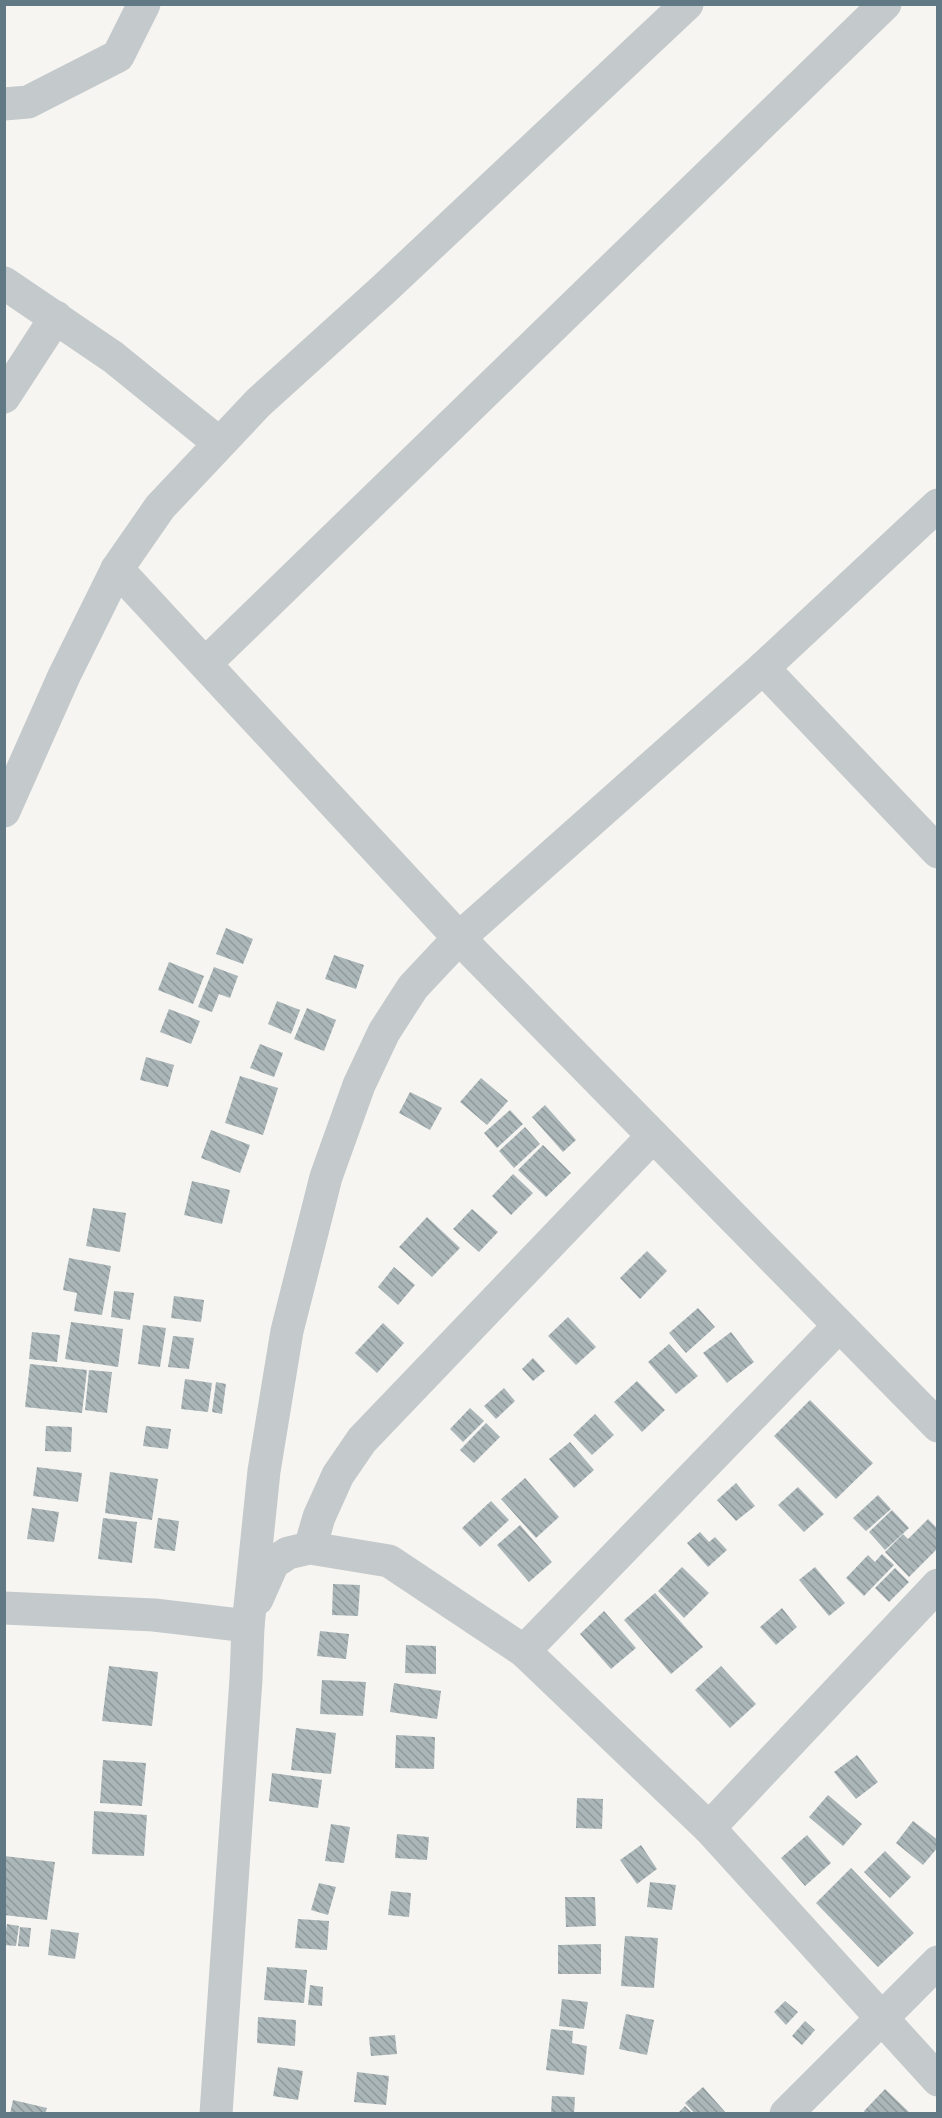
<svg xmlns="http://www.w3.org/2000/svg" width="942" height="2118" font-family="'Fira Sans',sans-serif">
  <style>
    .building { fill: url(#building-back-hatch) }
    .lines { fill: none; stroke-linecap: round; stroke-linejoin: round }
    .street { stroke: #c4c9cb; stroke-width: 33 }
  </style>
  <defs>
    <pattern id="building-back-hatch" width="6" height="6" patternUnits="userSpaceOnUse" patternTransform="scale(1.5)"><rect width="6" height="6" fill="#abb6b9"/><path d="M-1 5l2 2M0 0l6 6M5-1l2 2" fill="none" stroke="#8f999c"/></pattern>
  </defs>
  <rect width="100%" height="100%" fill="#f6f5f1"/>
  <g class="building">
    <polygon points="226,928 253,939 243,964 216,954"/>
    <polygon points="334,955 364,965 356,989 325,979"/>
    <polygon points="169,962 204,976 193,1004 158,990"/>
    <polygon points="214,967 238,976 230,998 219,994 212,1012 198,1007"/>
    <polygon points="277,1001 300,1010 291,1034 268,1024"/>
    <polygon points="307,1008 336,1020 324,1051 294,1039"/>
    <polygon points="169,1009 200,1021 191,1044 160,1032"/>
    <polygon points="260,1044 283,1053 274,1077 250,1068"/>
    <polygon points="146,1057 174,1065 168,1087 140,1080"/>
    <polygon points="240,1076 278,1088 263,1135 225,1123"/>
    <polygon points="481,1078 508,1101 487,1125 460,1102"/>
    <polygon points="410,1092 442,1108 430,1130 399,1113"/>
    <polygon points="545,1105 576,1140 563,1152 532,1117"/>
    <polygon points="510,1110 523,1124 497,1148 484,1133"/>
    <polygon points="525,1127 540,1144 514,1168 499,1151"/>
    <polygon points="211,1130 250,1145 240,1173 201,1158"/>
    <polygon points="543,1145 571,1173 546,1197 518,1170"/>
    <polygon points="513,1174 533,1193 511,1215 492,1196"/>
    <polygon points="192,1181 230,1190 222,1224 184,1215"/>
    <polygon points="93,1208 126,1213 120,1252 86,1246"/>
    <polygon points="472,1209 498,1232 479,1252 453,1229"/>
    <polygon points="427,1217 460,1248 432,1277 399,1247"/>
    <polygon points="647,1251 667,1271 640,1299 620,1278"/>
    <polygon points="69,1258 111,1266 102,1315 74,1311 77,1293 63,1290"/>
    <polygon points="394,1267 415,1285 398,1305 378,1287"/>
    <polygon points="114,1291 134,1293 130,1320 111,1317"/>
    <polygon points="174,1296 204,1300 201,1322 171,1318"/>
    <polygon points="698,1308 715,1327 686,1353 669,1333"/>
    <polygon points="568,1317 596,1347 576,1365 548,1336"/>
    <polygon points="71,1322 123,1329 118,1367 65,1359"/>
    <polygon points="383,1323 404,1343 377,1373 355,1353"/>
    <polygon points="143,1325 166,1328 160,1367 138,1364"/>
    <polygon points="32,1332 60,1335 57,1362 29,1359"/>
    <polygon points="731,1332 754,1362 727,1383 703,1353"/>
    <polygon points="173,1336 194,1338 189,1369 168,1367"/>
    <polygon points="669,1344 698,1376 676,1394 648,1362"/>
    <polygon points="533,1358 545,1371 533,1381 522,1369"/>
    <polygon points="30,1364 87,1370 82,1413 25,1407"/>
    <polygon points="89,1370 112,1372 107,1413 85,1410"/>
    <polygon points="185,1379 212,1383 208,1412 181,1409"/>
    <polygon points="637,1381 665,1410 642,1432 614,1402"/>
    <polygon points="216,1382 226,1384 222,1414 212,1412"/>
    <polygon points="504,1388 515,1401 496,1419 484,1406"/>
    <polygon points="810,1400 873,1463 836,1499 774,1436"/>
    <polygon points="470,1408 484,1421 463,1442 450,1429"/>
    <polygon points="595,1414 614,1435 592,1455 573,1435"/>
    <polygon points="486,1423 500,1437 474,1463 460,1450"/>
    <polygon points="46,1426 72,1427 71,1452 45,1451"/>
    <polygon points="146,1426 171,1429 168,1449 143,1446"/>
    <polygon points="570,1442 594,1470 574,1488 549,1459"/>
    <polygon points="37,1467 82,1473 78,1502 33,1496"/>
    <polygon points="110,1472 158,1479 152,1520 105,1513"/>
    <polygon points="525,1478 559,1517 536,1538 501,1499"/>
    <polygon points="736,1483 755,1506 736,1521 717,1500"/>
    <polygon points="798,1487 824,1514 804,1532 778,1505"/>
    <polygon points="878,1495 891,1509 866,1531 853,1518"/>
    <polygon points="491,1501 509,1520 480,1547 462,1528"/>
    <polygon points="32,1508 59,1512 54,1542 27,1539"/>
    <polygon points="892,1510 909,1528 885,1550 869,1532"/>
    <polygon points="103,1518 137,1522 132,1563 98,1559"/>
    <polygon points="158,1518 179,1521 175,1551 154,1548"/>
    <polygon points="928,1519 938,1529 938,1548 909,1577 885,1552 903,1534 908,1539"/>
    <polygon points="520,1525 552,1562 529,1582 497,1545"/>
    <polygon points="700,1532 709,1542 715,1537 727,1550 708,1567 687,1543"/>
    <polygon points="882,1554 894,1565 864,1596 846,1578 868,1555 875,1562"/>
    <polygon points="682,1567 709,1593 684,1618 658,1591"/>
    <polygon points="815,1567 845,1603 829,1616 799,1580"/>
    <polygon points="895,1568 909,1582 889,1602 875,1588"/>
    <polygon points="333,1584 360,1585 358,1616 332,1615"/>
    <polygon points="655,1593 703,1647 671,1674 624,1620"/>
    <polygon points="782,1608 797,1627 776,1645 760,1627"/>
    <polygon points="604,1611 636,1648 611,1669 580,1634"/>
    <polygon points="320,1631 349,1634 346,1659 317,1656"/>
    <polygon points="406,1645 436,1646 436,1674 405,1673"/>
    <polygon points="109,1666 158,1672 152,1726 102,1721"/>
    <polygon points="721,1666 756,1704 730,1728 695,1690"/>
    <polygon points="322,1680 366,1682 363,1716 320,1714"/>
    <polygon points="394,1683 441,1691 437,1719 390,1712"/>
    <polygon points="296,1728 336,1733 331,1774 291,1770"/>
    <polygon points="396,1735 435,1737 434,1769 395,1768"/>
    <polygon points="857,1755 878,1782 856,1799 834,1772"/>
    <polygon points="103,1760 146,1763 142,1806 100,1803"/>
    <polygon points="272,1773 322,1780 318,1808 269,1801"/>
    <polygon points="828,1795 862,1824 843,1846 809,1817"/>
    <polygon points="577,1798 603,1799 602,1829 576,1828"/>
    <polygon points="94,1811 147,1815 144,1856 92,1854"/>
    <polygon points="913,1821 938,1840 938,1847 923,1865 896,1843"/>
    <polygon points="331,1824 350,1827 344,1863 325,1861"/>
    <polygon points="397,1834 429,1837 427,1860 395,1858"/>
    <polygon points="807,1835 831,1863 805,1886 781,1858"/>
    <polygon points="641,1845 657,1869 637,1884 620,1860"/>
    <polygon points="885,1851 911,1877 890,1898 864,1872"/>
    <polygon points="4,1856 55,1862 47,1920 4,1915"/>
    <polygon points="851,1868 914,1933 878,1967 816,1903"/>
    <polygon points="650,1882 676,1885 672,1910 647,1907"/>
    <polygon points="319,1883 336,1887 328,1915 311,1910"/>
    <polygon points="391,1891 411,1893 409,1917 388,1915"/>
    <polygon points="565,1897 595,1897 596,1926 566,1927"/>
    <polygon points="298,1919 329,1921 327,1950 295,1948"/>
    <polygon points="7,1924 19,1926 16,1946 4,1945"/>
    <polygon points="20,1927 31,1928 29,1947 18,1946"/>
    <polygon points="51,1929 79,1933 75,1959 48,1955"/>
    <polygon points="625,1936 658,1938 654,1988 621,1986"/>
    <polygon points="601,1944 601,1974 558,1974 558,1945"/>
    <polygon points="267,1967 307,1970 304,2003 264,2000"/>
    <polygon points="310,1985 323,1987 322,2006 308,2005"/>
    <polygon points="562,1999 588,2002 584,2029 559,2026"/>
    <polygon points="785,2001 798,2012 786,2025 774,2012"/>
    <polygon points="626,2014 654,2020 647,2055 619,2049"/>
    <polygon points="258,2017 296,2020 295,2046 257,2043"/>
    <polygon points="805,2021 815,2030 802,2045 792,2036"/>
    <polygon points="551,2029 573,2031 572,2043 587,2046 584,2075 546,2070"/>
    <polygon points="395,2035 397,2054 371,2056 369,2037"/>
    <polygon points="278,2067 303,2071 298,2100 273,2096"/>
    <polygon points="357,2072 389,2076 386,2105 354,2102"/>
    <polygon points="703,2087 727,2114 695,2114 685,2103"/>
    <polygon points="885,2089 911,2114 866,2114 864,2111"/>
    <polygon points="552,2096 575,2097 574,2114 551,2114"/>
    <polygon points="13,2100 47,2108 45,2114 10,2114"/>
    <polygon points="685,2106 693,2114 677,2114"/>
  </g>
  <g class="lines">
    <g class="street">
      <polyline points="4,104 28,102 118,56 144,4"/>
      <polyline points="4,283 113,357 219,443"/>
      <polyline points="4,397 56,317"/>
      <polyline points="938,505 763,668 938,852"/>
      <polyline points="117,569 459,938 938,1426"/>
      <polyline points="206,663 885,4"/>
      <polyline points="4,811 64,676 117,569 160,507 258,403 384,289 687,4"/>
      <polyline points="310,1548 319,1517 338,1475 362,1440 653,1136"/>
      <polyline points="257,1599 273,1563 288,1553 310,1548 389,1561 524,1651 709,1828 938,1585"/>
      <polyline points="4,1608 154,1615 248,1626 246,1679 216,2114"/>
      <polyline points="248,1626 264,1471 287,1331 326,1177 359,1085 384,1032 413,987 459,938 763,668"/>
      <polyline points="524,1651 839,1326"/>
      <polyline points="709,1828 938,2080"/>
      <polyline points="786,2114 938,1962"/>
    </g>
  </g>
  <rect width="942" height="2118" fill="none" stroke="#617985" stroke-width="12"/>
</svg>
